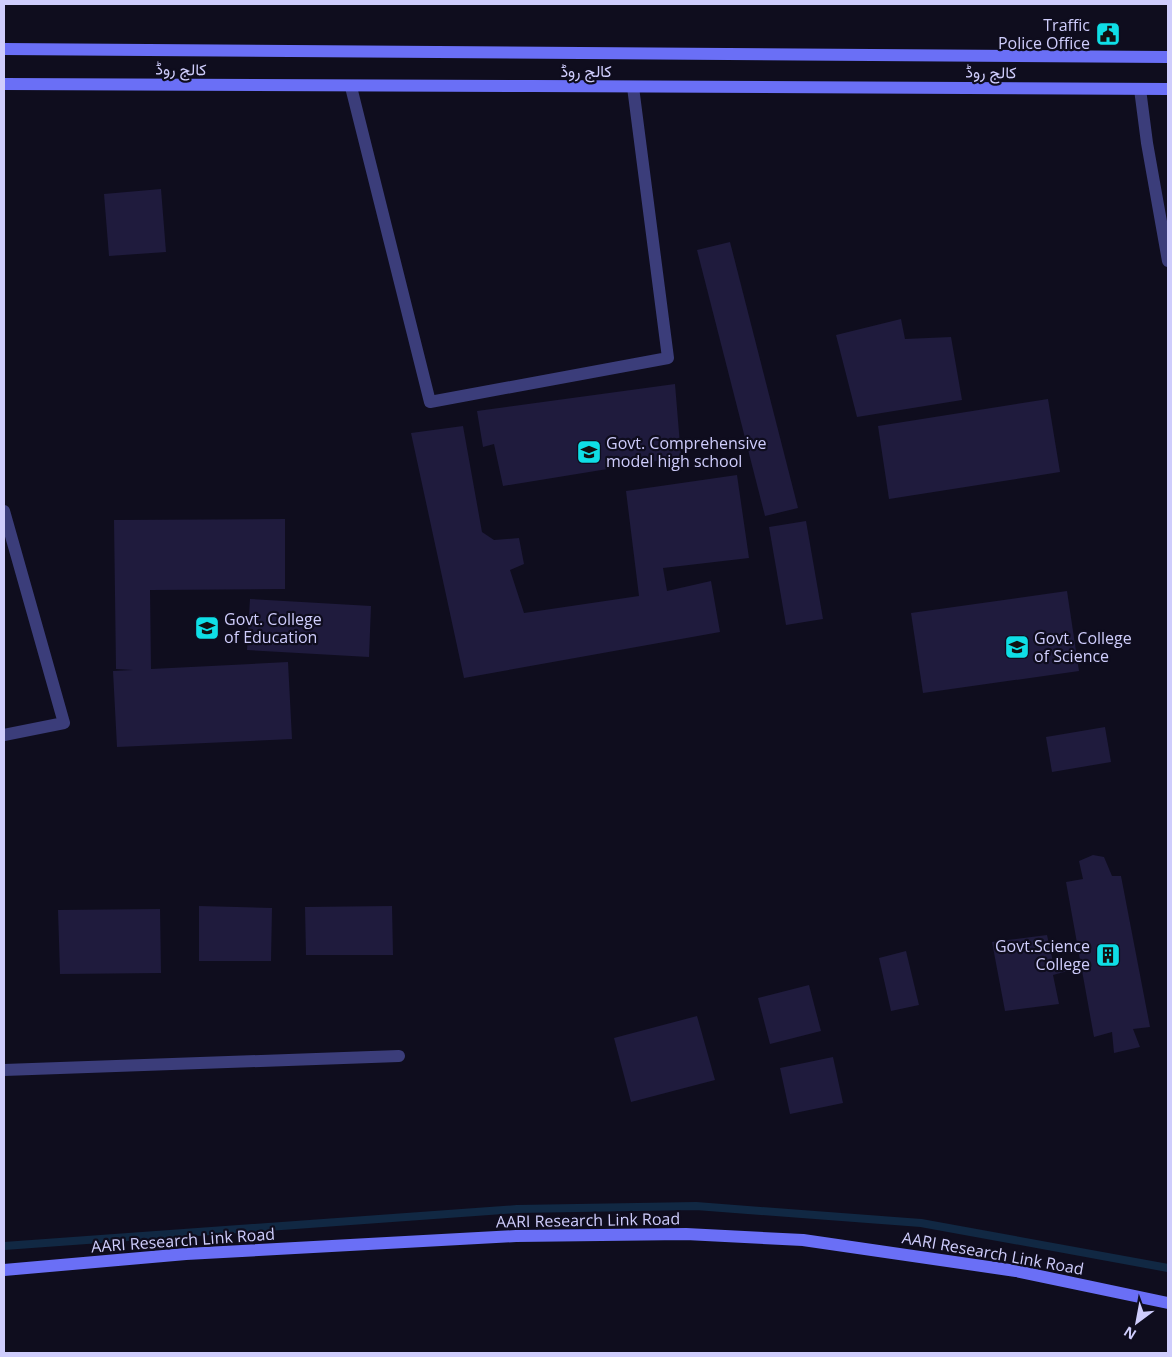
<svg xmlns="http://www.w3.org/2000/svg" width="1172" height="1357" font-family="'Open Sans',Vazirmatn,sans-serif">
  <style>
    .lines { fill: none; stroke-linecap: round; stroke-linejoin: round }
    .stream { stroke: #112843; stroke-width: 8 }
    .building { fill: #1f1b3d }
    .service { stroke: #3b3d7a; stroke-width: 12 }
    .pedestrian { stroke: #3b3d7a; stroke-width: 12 }
    .minor { stroke: #3b3d7a; stroke-width: 12 }
    .secondary { stroke: #6a6ff6; stroke-width: 12 }
    .labels { text-anchor: middle; dominant-baseline: central; stroke-width: 4.5; stroke-linejoin: round; paint-order: stroke }
    .poi-label { font-size: 16px; fill: #cfcdfc; stroke: #0f0d1e; text-anchor: start }
    .street-label { font-size: 16px; fill: #cfcdfc; stroke: #0f0d1e }
  </style>
  <rect width="100%" height="100%" fill="#0f0d1e"/>
  <g class="lines">
    <polyline class="stream" points="4,1246 517,1209 696,1206 921,1223 1168,1268"/>
  </g>
  <g class="building">
    <polygon points="161,189 166,252 109,256 104,194"/>
    <polygon points="730,242 798,508 765,516 697,250"/>
    <polygon points="901,319 905,339 951,337 962,400 857,417 836,335"/>
    <polygon points="675,384 681,457 503,486 494,444 483,447 477,411"/>
    <polygon points="1048,399 1060,472 889,499 878,426"/>
    <polygon points="463,426 482,532 494,540 519,538 524,564 510,570 524,613 639,596 626,491 737,475 749,558 663,568 667,591 711,581 720,632 464,678 411,433"/>
    <polygon points="285,519 285,589 150,590 151,669 288,662 292,739 117,747 113,671 133,670 116,669 114,520"/>
    <polygon points="806,521 823,619 786,625 769,527"/>
    <polygon points="1067,591 1079,671 923,693 911,613"/>
    <polygon points="250,599 371,606 369,657 247,650"/>
    <polygon points="1105,727 1111,762 1052,772 1046,737"/>
    <polygon points="1093,855 1104,857 1112,876 1121,876 1150,1027 1133,1029 1140,1047 1114,1053 1112,1032 1094,1037 1066,882 1083,879 1079,861"/>
    <polygon points="199,906 272,908 271,961 199,961"/>
    <polygon points="392,906 393,955 306,955 305,907"/>
    <polygon points="160,909 161,973 60,974 58,910"/>
    <polygon points="1047,935 1053,962 1074,960 1075,969 1053,975 1059,1004 1005,1011 992,942"/>
    <polygon points="906,951 919,1005 891,1011 879,958"/>
    <polygon points="809,985 821,1031 770,1044 758,998"/>
    <polygon points="697,1016 715,1080 631,1102 614,1038"/>
    <polygon points="833,1057 843,1103 790,1114 780,1068"/>
  </g>
  <g class="lines">
    <polyline class="service" points="351,87 430,402 668,358 633,87"/>
    <g class="pedestrian">
      <polyline points="4,511 64,723 4,735"/>
      <polyline points="4,1070 399,1056"/>
    </g>
    <polyline class="minor" points="1140,89 1147,143 1168,261"/>
    <g class="secondary">
      <polyline points="4,49 1168,57"/>
      <path d="M4,84c388,3 776,1 1164,5"/>
      <polyline points="4,1270 186,1254 516,1236 686,1234 803,1240 1016,1271 1168,1303"/>
    </g>
  </g>
  <defs>
    <symbol id="civic-square" viewBox="-11 -11 22 22"><rect x="-9" y="-9" width="18" height="18" rx="4" fill="#0fdee6" stroke="#0f0d1e"/><path d="M-.6-6.5H3V-4.5H.6V-3L4-1V1h2V6H-6V1h2V-1L-.6-3ZM-1.2 2.5V6h2.4V2.5Z" fill="#111"/></symbol>
    <symbol id="school-square" viewBox="-11 -11 22 22"><rect x="-9" y="-9" width="18" height="18" rx="4" fill="#0fdee6" stroke="#0f0d1e"/><path d="M0-5L7-2L0 1L-7-2ZM-4 1L0 2.5L4 1V4Q0 6-4 4Z" fill="#111"/></symbol>
    <symbol id="university-square" viewBox="-11 -11 22 22"><rect x="-9" y="-9" width="18" height="18" rx="4" fill="#0fdee6" stroke="#0f0d1e"/><path d="M0-5L7-2L0 1L-7-2ZM-4 1L0 2.5L4 1V4Q0 6-4 4Z" fill="#111"/></symbol>
    <symbol id="building-square" viewBox="-11 -11 22 22"><rect x="-9" y="-9" width="18" height="18" rx="4" fill="#0fdee6" stroke="#0f0d1e"/><path d="M-4-6H4V6H1V3H-1V6H-4ZM-2.5-4.3h1.7v1.8h-1.7ZM.8-4.3h1.7v1.8H.8ZM-2.5-1h1.7V.8h-1.7ZM.8-1h1.7V.8H.8Z" fill="#111"/></symbol>
  </defs>
  <g fill-rule="evenodd">
    <use href="#civic-square" x="1094" y="20" width="28" height="28"/>
    <use href="#school-square" x="575" y="438" width="28" height="28"/>
    <use href="#university-square" x="193" y="614" width="28" height="28"/>
    <use href="#university-square" x="1003" y="633" width="28" height="28"/>
    <use href="#building-square" x="1094" y="941" width="28" height="28"/>
  </g>
  <g class="labels">
    <g class="poi-label">
      <text x="1090" y="25" text-anchor="end">Traffic<tspan x="1090" dy="18">Police Office</tspan></text>
      <text x="606" y="443">Govt. Comprehensive<tspan x="606" dy="18">model high school</tspan></text>
      <text x="224" y="619">Govt. College<tspan x="224" dy="18">of Education</tspan></text>
      <text x="1034" y="638">Govt. College<tspan x="1034" dy="18">of Science</tspan></text>
      <text x="1090" y="946" text-anchor="end">Govt.Science<tspan x="1090" dy="18">College</tspan></text>
    </g>
    <g class="street-label">
      <text transform="translate(181 69) rotate(1)">کالج روڈ</text>
      <text x="586" y="71">کالج روڈ</text>
      <text transform="translate(991 72) rotate(1)">کالج روڈ</text>
      <text transform="translate(588 1220) rotate(-1)">AARI Research Link Road</text>
      <text transform="translate(183 1240) rotate(-4)">AARI Research Link Road</text>
      <text transform="translate(993 1253) rotate(10)">AARI Research Link Road</text>
    </g>
  </g>
  <rect width="1172" height="1357" fill="none" stroke="#cfcdfc" stroke-width="10"/>
  <g transform="translate(1137 1322) rotate(212)" stroke="#0f0d1e" stroke-width="4" paint-order="stroke">
  <path d="M0-4L9 19L0 12L-9 19Z" fill="#cfcdfc"/>
  <text y="-8" font-size="14" font-weight="bold" text-anchor="middle" fill="#cfcdfc">N</text>
  </g>
</svg>
